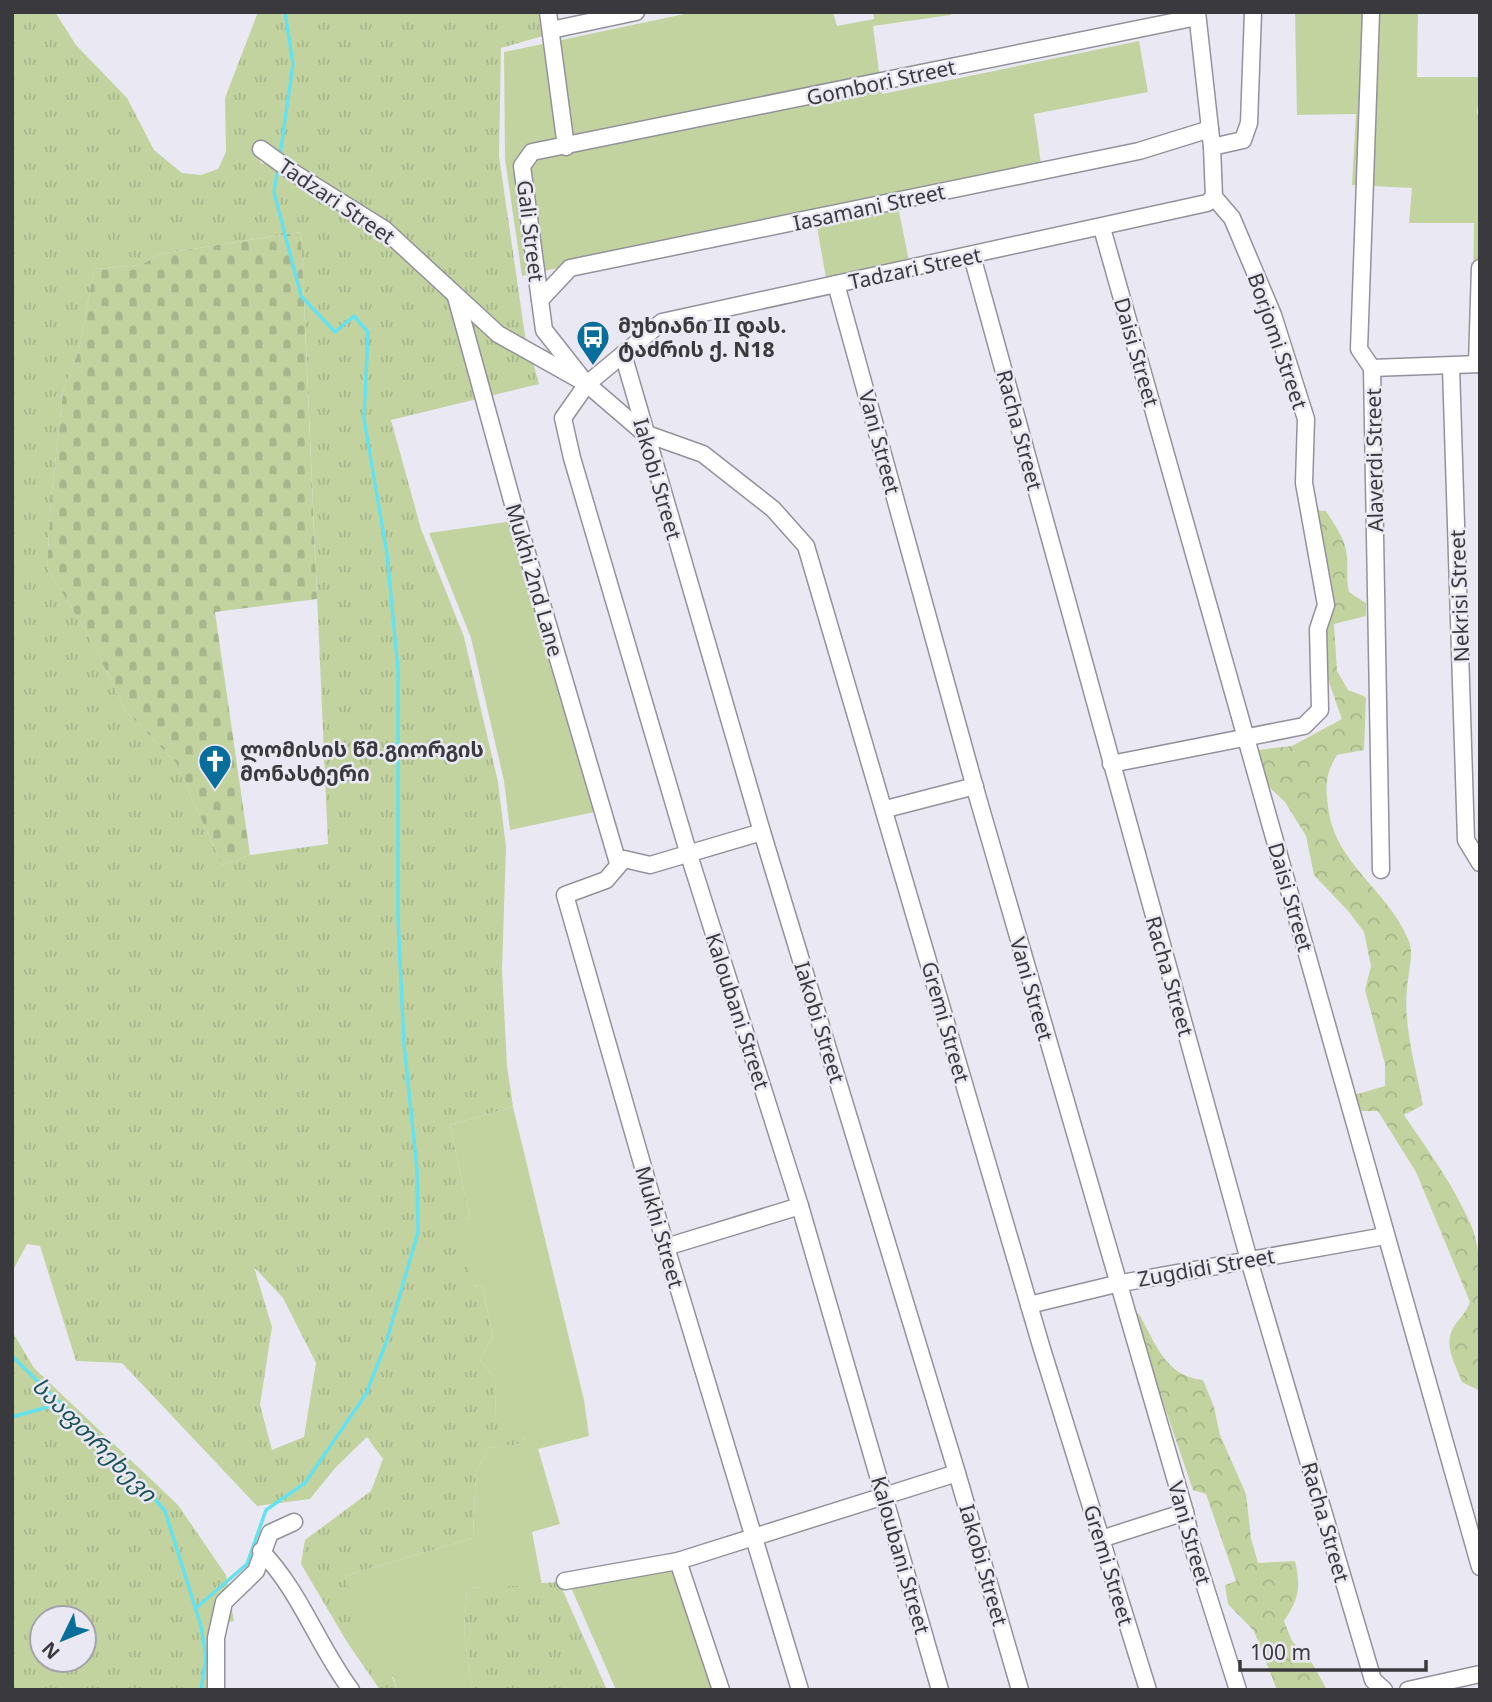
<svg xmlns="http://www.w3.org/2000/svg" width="1492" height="1702" font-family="Georgia,'Noto Sans Georgian',serif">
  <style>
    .grass { fill: url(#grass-tufts); fill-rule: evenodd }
    .forest { fill: url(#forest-crowns) }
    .cemetery { fill: url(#cemetery-stones) }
    .garden { fill: #c2d3a0 }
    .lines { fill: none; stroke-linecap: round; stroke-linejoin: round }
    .stream { stroke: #65e2ed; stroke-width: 3.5 }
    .minor-casing { stroke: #93919b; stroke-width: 19 }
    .minor { stroke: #fff; stroke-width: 16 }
    .labels { text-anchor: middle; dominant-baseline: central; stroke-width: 5; stroke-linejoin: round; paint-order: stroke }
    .street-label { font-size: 21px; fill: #3a3a3e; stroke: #eae9f3 }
    .poi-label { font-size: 21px; font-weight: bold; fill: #3a3a3e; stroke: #eae9f3; text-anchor: start }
    .water-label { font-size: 23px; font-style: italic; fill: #1b5256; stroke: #eae9f3 }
  </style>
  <defs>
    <pattern id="grass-tufts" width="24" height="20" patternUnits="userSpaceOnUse" patternTransform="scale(1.75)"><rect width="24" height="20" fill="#c2d3a0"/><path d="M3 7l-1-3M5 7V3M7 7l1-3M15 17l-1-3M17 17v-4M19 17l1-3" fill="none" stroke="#a7b68b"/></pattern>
    <pattern id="forest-crowns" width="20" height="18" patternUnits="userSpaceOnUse" patternTransform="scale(1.75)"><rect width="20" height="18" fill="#c2d3a0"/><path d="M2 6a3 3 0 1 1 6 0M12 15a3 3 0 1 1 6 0" fill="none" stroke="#a7b68b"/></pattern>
    <pattern id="cemetery-stones" width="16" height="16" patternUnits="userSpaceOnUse" patternTransform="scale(1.75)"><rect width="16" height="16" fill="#c2d3a0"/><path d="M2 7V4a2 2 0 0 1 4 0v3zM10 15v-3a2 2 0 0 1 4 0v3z" fill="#a7b68b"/></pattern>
  </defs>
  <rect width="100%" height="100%" fill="#eae9f3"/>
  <g class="grass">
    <path d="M12,12h43l21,33 51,53 27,52 28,23 19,2 17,-6 8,-17 -1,-54 33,-86h281l4,24 -42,12 -2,108 27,186 -31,-21 -115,-105 -116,-72 -13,3 10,16 10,2 110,70 151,124 7,25 -148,36 30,109 43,108 34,145 8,65 -4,123 5,96 6,41 -63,18 20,93 -10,2 14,67 8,-2 11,51 -13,24 16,20 -1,39 29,18 -3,7 -32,4 -13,23 -3,67 -128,38 53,114h-18l-33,-48 -46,-78 4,-24 66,-49 12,-32 -16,-22 -31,30 -26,32 -53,7 -135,-143 -46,-2 -36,-115 -13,-2 -15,28zM301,232l27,612 -78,11 -28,10 -46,-102 -50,-52 -36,-73 -43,-70 4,-68 12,-108 16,-42 15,-81 47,-4 19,-11zM254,1267l29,31 33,65 -12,74 -32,13 -12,-45 12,-78z"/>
    <path d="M12,1331l22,37 144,137 48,70 8,46 -22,4 -3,65h-197zM42,1618h42v42h-42z"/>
    <polygon points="559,1582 607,1690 472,1690 464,1630 467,1588"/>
  </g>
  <g class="forest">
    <path d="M1314,510l12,1c8,13 21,30 21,47 1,12 -1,21 2,34l17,11v13l-32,8 3,47 11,19 18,7 -2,53 -27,5c-11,18 -12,30 -9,51 6,58 60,83 81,135 5,12 -1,34 -2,47 -4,38 9,80 16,117l-19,10c24,35 50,71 67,110 17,40 9,121 9,166l-18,-9c-6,-16 -18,-35 -10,-52 5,-10 13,-15 18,-28l-54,-130 -38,-61h-21l-3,-16 31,-9v-22l-20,-74 6,-24 -7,-34 -15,-20 -35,-37 -8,-39 -21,-34 -16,-15 -11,-37 34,-4 50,-27 -17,-48z"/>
    <path d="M1132,1311l7,3c17,30 26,62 64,66l11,27 6,28 26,59 5,44 7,25 37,-2c6,26 4,38 -11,60l8,20 19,20 16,29h-50l-23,-59 -26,-27 -3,-19 11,-4 -30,-87 -13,-4z"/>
  </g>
  <polygon class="cemetery" points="301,232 317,599 215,612 250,855 222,865 176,763 126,711 90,638 47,568 51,500 63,392 79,350 94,269 141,265 160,254"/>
  <g class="garden">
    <polygon points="694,12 833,12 837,26 874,19 873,12 950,12 951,15 873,26 882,94 1139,41 1148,92 1034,114 1041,164 895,192 909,261 826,278 814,210 522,276 505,159 504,52"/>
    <polygon points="1295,12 1418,12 1417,77 1480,77 1477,114 1480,114 1480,295 1473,295 1474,223 1409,223 1412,188 1352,185 1356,114 1297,115"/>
    <polygon points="514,521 599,811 510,830 504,781 471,638 429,533"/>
    <polygon points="513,1107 584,1400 589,1436 538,1449 560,1524 532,1532 542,1585 467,1588 464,1630 472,1690 398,1690 393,1677 376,1677 349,1632 359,1618 345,1576 473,1538 476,1471 489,1448 520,1444 524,1438 495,1419 496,1380 480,1360 493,1336 482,1285 473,1287 459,1220 470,1218 450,1125"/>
    <polygon points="674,1569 713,1690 616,1690 570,1585"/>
  </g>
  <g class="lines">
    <g class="stream">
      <polyline points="280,155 293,64 285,12"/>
      <polyline points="12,1356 71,1414 83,1434 107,1457 141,1483 165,1511 201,1626 206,1658 201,1690"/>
      <polyline points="12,1417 51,1406 67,1412"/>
      <polyline points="195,1609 247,1564 266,1510 305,1483 366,1394 386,1343 418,1232 417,1169 404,1044 398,919 398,670 387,554 364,419 368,332 354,316 335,332 301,296 274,192 278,168"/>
    </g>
    <defs>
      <g id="minor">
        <polyline points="548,12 566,147"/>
        <polyline points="1371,12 1359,349 1372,368 1381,870"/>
        <polyline points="551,30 636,12"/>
        <polyline points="1212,147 1243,140 1249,123 1253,12"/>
        <polyline points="261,149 291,171 384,229 498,334 587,384 644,433 703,454 773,509 806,546 1042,1349 1148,1690"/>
        <polyline points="1102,228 1480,1567"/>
        <polyline points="972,256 1249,1260 1373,1680 1384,1690"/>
        <polyline points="836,284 977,795 1185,1512 1192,1545 1238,1690"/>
        <polyline points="456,297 519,526 618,863"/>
        <polyline points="540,300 570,268 1139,151 1210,129"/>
        <polyline points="623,354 762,832 957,1473 1020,1690"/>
        <polyline points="1477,364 1480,268"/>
        <polyline points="1451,367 1466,840 1480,863"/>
        <polyline points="1372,368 1480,364"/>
        <polyline points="581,377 544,330 522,166 532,152 1197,17"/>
        <polyline points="1111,764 1304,726 1320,710 1318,629 1326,605 1304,483 1306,419 1273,315 1232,218 1214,197 1212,147 1197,12"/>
        <polyline points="886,809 975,786"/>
        <polyline points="762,832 650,865 624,859 606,880 565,895 666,1247 800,1690"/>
        <polyline points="666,1247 800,1206"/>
        <polyline points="1029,1305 1116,1284 1385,1236"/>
        <polyline points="1101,1539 1185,1512"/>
        <path d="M261,1551c39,40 56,93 90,139"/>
        <polyline points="678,1561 721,1690"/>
        <polyline points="565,1581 678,1561 957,1473"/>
        <polyline points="216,1690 216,1638 224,1602 256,1571 270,1533 294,1522"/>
        <polyline points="940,1690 800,1206 689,855 572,458 563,418 587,384 662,322 1207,203 1214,197"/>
        <polyline points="1408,1690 1480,1674"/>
      </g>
    </defs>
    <use href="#minor" class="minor-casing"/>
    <use href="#minor" class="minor"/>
  </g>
  <defs>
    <symbol id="bus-pin" viewBox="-11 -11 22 30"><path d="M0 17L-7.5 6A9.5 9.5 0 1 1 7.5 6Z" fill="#096e9b" stroke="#eae9f3"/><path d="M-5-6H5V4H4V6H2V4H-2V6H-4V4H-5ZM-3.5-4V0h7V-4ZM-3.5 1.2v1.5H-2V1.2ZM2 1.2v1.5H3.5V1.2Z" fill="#fff"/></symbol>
    <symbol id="church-pin" viewBox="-11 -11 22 30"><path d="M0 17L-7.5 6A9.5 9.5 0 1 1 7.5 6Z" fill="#096e9b" stroke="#eae9f3"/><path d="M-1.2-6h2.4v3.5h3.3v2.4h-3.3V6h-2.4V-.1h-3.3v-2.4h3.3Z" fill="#fff"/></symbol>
  </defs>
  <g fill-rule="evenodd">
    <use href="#bus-pin" x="574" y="318" width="38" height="52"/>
    <use href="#church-pin" x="196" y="742" width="38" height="52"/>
  </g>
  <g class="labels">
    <g class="street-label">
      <text transform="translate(881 82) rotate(-12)">Gombori Street</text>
      <text transform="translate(337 201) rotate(34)">Tadzari Street</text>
      <text transform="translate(869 207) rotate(-12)">Iasamani Street</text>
      <text transform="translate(531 231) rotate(83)">Gali Street</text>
      <text transform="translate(915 268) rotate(-12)">Tadzari Street</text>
      <text transform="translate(1278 341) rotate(71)">Borjomi Street</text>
      <text transform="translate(1137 352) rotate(74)">Daisi Street</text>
      <text transform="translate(1020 430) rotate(75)">Racha Street</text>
      <text transform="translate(880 442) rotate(75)">Vani Street</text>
      <text transform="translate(1374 460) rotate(-91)">Alaverdi Street</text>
      <text transform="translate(658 479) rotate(74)">Iakobi Street</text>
      <text transform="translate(535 580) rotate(74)">Mukhi 2nd Lane</text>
      <text transform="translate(1459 596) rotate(-92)">Nekrisi Street</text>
      <text transform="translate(1291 897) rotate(74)">Daisi Street</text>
      <text transform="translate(1170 976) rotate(74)">Racha Street</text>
      <text transform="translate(1032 989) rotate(74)">Vani Street</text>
      <text transform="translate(738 1011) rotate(72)">Kaloubani Street</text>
      <text transform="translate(820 1022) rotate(73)">Iakobi Street</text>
      <text transform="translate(946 1022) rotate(74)">Gremi Street</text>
      <text transform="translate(660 1227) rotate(74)">Mukhi Street</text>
      <text transform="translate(1206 1267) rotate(-10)">Zugdidi Street</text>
      <text transform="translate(1326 1522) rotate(74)">Racha Street</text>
      <text transform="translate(1190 1533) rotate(74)">Vani Street</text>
      <text transform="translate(901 1555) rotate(74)">Kaloubani Street</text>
      <text transform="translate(984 1565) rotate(74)">Iakobi Street</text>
      <text transform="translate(1109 1565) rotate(73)">Gremi Street</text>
    </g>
    <g class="poi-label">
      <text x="618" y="325">მუხიანი II დას.<tspan x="618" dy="24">ტაძრის ქ. N18</tspan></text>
      <text x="240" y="749">ლომისის წმ.გიორგის<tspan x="240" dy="24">მონასტერი</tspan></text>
    </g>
    <g class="water-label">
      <text transform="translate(95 1439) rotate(45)">სააფთრეხევი</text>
    </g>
  </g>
  <rect width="1492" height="1702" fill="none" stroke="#3a3a3e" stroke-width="28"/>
  <g transform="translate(63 1639) rotate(227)"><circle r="33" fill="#eae9f3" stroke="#a4a3ab" stroke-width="2"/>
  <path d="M0-5L12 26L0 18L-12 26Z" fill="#096e9b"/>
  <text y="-10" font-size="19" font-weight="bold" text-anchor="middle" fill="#3a3a3e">N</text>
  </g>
  <path d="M1240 1660v10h186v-10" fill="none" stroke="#3a3a3e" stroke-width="3.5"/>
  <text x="1250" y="1660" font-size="21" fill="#3a3a3e" stroke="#eae9f3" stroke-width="5" paint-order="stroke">100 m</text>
</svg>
